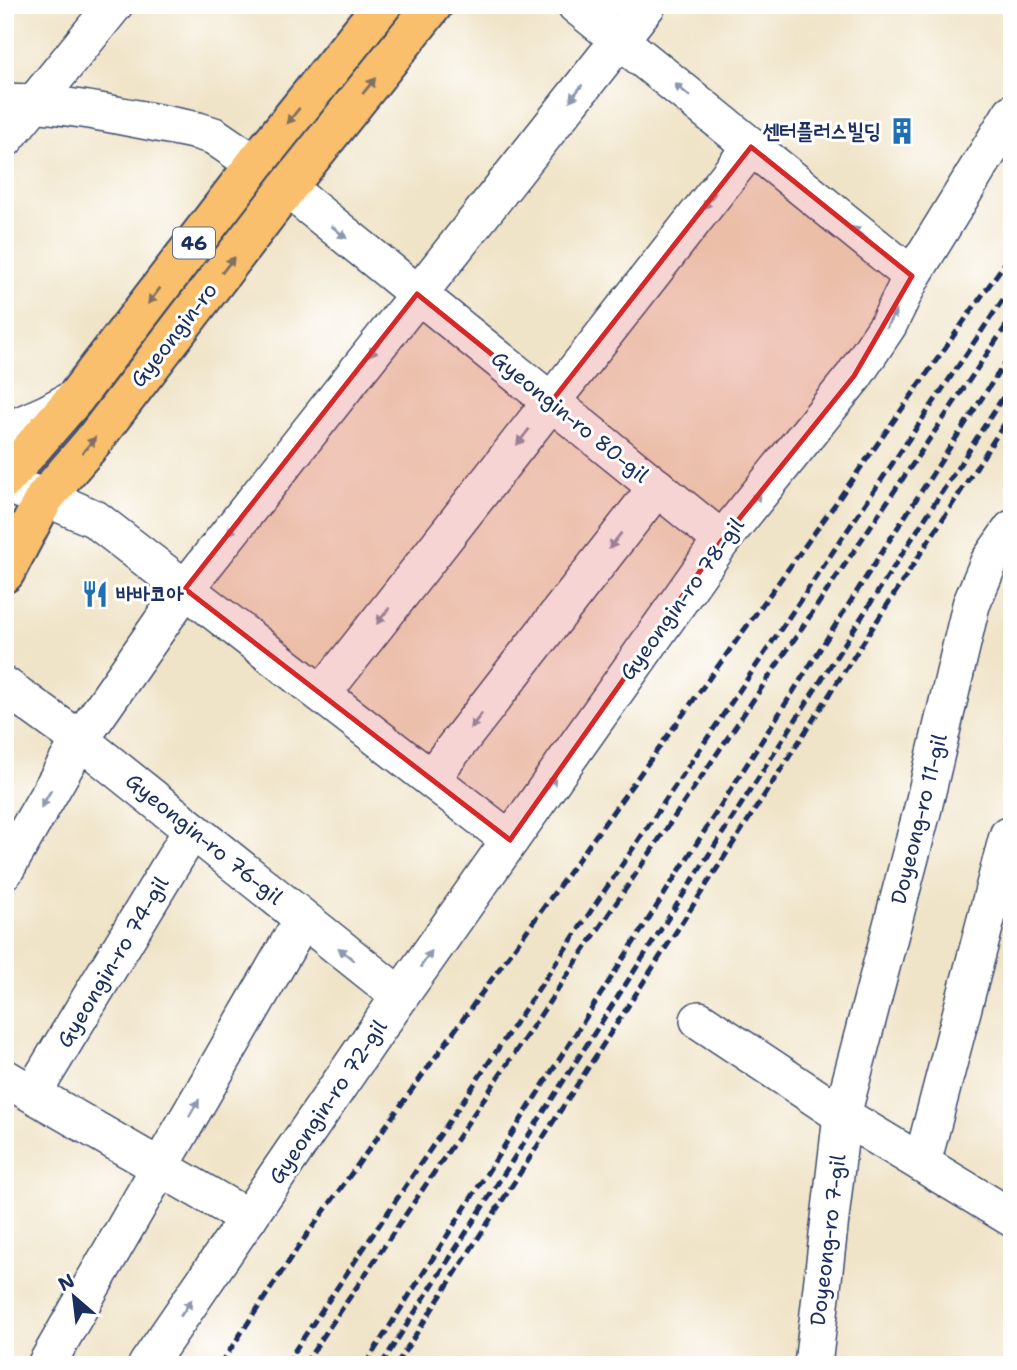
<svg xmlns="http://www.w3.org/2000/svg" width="1017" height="1370" font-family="'Shantell Sans','Poor Story',sans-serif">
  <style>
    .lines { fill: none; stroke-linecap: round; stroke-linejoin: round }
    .minor-casing { stroke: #3b4a6e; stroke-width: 40 }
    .major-casing { stroke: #3b4a6e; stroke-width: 42 }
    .minor { stroke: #fff; stroke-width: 37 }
    .major { stroke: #f9bf6c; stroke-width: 38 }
    .rail { stroke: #1b2f5e; stroke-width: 5; stroke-dasharray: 10 5; stroke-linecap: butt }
    .oneway { fill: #7f7064 }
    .oneway2 { fill: #8d97ae }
    .marked { fill: #d62828; fill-opacity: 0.2; stroke: #d62828; stroke-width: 5; stroke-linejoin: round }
    .labels { text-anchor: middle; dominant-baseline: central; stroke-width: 6; stroke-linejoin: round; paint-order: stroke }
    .shield { fill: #fff; stroke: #5f6d8e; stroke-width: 2 }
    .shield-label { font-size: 19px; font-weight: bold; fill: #1b2f5e }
    .poi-label { font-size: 21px; font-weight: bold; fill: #1b2f5e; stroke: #fff; text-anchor: end }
    .street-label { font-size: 21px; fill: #1b2f5e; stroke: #fff }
  </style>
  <rect width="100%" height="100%" fill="#fff"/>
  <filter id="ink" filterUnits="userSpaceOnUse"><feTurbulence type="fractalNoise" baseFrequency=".0143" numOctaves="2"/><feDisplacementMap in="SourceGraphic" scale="14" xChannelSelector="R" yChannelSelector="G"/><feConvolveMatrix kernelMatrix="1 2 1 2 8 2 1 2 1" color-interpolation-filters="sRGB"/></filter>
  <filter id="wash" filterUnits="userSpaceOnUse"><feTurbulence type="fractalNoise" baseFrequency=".00686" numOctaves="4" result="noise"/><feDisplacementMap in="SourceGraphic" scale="28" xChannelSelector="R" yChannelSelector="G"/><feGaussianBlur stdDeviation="1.57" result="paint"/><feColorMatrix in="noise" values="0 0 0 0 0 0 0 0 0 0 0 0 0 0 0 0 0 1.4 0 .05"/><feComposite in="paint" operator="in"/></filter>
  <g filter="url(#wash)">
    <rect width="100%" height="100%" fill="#f0e4c8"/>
  </g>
  <g filter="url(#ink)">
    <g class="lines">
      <defs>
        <g id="minor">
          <polyline points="576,5 912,276"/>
          <path d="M5,102c65,1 130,17 193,29l16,5 41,28"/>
          <polyline points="5,139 114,5"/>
          <polyline points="287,188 722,540"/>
          <polyline points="5,432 48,413 75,398"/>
          <polyline points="5,485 45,497 95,519 510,840"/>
          <polyline points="5,686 80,740 400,996"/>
          <polyline points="322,694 751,147"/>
          <polyline points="431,778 657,487"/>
          <polyline points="5,870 80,740 185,589 647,5"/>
          <polyline points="699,1020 842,1115 1012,1218"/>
          <polyline points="5,1078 248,1218"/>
          <polyline points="33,1093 192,830"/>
          <polyline points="922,1163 1008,836 1012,835"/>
          <polyline points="46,1365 303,919"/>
          <polyline points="147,1365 400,996 722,540 854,376 888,325 912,276 1012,113"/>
          <polyline points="813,1365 842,1115 923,808 971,605 989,562 1012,529"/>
        </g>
        <g id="major">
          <polyline points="5,479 76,397 255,164 382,5"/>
          <polyline points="5,573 45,497 90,445 287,188 433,5"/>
        </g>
      </defs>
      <use href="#minor" class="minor-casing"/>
      <use href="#major" class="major-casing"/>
      <use href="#minor" class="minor"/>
      <use href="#major" class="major"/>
      <g class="rail">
        <polyline points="220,1365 299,1246 833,507 1012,253"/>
        <polyline points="285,1365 1012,286"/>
        <polyline points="304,1365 1012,317"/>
        <polyline points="365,1365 887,544 1012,352"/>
        <polyline points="381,1365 1012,383"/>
        <polyline points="396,1365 1012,412"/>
      </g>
    </g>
    <defs><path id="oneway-solid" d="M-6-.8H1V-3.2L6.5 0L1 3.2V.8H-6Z" transform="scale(1.75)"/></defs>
    <g class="oneway">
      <use href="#oneway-solid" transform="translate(369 86) rotate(-51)"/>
      <use href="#oneway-solid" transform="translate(293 116) rotate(129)"/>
      <use href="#oneway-solid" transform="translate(228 265) rotate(-52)"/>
      <use href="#oneway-solid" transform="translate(154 296) rotate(127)"/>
      <use href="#oneway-solid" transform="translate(89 445) rotate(-51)"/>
    </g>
    <g class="oneway2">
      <use href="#oneway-solid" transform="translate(682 90) rotate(-141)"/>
      <use href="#oneway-solid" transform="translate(576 93) rotate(128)"/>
      <use href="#oneway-solid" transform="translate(709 201) rotate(128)"/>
      <use href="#oneway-solid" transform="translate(339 232) rotate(39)"/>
      <use href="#oneway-solid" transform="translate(859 233) rotate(-141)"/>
      <use href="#oneway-solid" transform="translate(891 319) rotate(-62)"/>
      <use href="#oneway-solid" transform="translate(375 348) rotate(128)"/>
      <use href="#oneway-solid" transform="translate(523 437) rotate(128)"/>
      <use href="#oneway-solid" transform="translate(754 500) rotate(-51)"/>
      <use href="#oneway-solid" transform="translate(234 527) rotate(128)"/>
      <use href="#oneway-solid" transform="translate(615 541) rotate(128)"/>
      <use href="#oneway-solid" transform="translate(383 616) rotate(128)"/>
      <use href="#oneway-solid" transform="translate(476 721) rotate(128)"/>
      <use href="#oneway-solid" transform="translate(550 784) rotate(-55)"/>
      <use href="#oneway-solid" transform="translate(46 799) rotate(120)"/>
      <use href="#oneway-solid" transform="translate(346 954) rotate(-141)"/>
      <use href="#oneway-solid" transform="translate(426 959) rotate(-55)"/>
      <use href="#oneway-solid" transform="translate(194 1108) rotate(-60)"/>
      <use href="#oneway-solid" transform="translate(186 1308) rotate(-56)"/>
    </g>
  </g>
  <path class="marked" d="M751,147l161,129 -58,100 -132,164 -212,300 -325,-251 232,-295 134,108z"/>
  <defs>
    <symbol id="building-bare" viewBox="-9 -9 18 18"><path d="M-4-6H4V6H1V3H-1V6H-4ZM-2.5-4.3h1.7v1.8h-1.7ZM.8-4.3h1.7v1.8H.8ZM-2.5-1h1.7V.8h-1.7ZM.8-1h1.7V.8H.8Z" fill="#1f6fb2" stroke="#fff" stroke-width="2.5" paint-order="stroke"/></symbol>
    <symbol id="restaurant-bare" viewBox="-9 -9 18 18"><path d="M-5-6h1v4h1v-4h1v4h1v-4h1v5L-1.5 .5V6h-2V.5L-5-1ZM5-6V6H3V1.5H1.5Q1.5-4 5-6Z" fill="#1f6fb2" stroke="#fff" stroke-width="2.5" paint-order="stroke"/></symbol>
  </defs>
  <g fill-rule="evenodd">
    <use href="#building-bare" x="883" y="112" width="38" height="38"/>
    <use href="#restaurant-bare" x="76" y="575" width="38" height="38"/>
  </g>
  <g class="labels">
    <rect class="shield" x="173" y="227.5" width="42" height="31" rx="5"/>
    <g class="shield-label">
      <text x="194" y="243">46</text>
    </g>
    <g class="poi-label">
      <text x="881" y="131">센터플러스빌딩</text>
      <text x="116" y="594" text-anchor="start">바바코아</text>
    </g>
    <g class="street-label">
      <text transform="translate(174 335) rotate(-52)">Gyeongin-ro</text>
      <text transform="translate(570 417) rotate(39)">Gyeongin-ro 80-gil</text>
      <text transform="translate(682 599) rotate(-54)">Gyeongin-ro 78-gil</text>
      <text transform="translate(919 819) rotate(-76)">Doyeong-ro 11-gil</text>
      <text transform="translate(204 839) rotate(39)">Gyeongin-ro 76-gil</text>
      <text transform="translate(113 962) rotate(-59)">Gyeongin-ro 74-gil</text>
      <text transform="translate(328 1102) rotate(-56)">Gyeongin-ro 72-gil</text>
      <text transform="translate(828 1240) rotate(-83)">Doyeong-ro 7-gil</text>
    </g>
  </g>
  <rect width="1017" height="1370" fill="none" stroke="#fff" stroke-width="28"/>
  <g transform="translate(74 1297) rotate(332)" stroke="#ffffff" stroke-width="5" paint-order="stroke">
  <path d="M0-5L12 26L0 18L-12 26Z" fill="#1b2f5e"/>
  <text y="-10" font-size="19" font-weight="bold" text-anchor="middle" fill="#1b2f5e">N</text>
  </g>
</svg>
